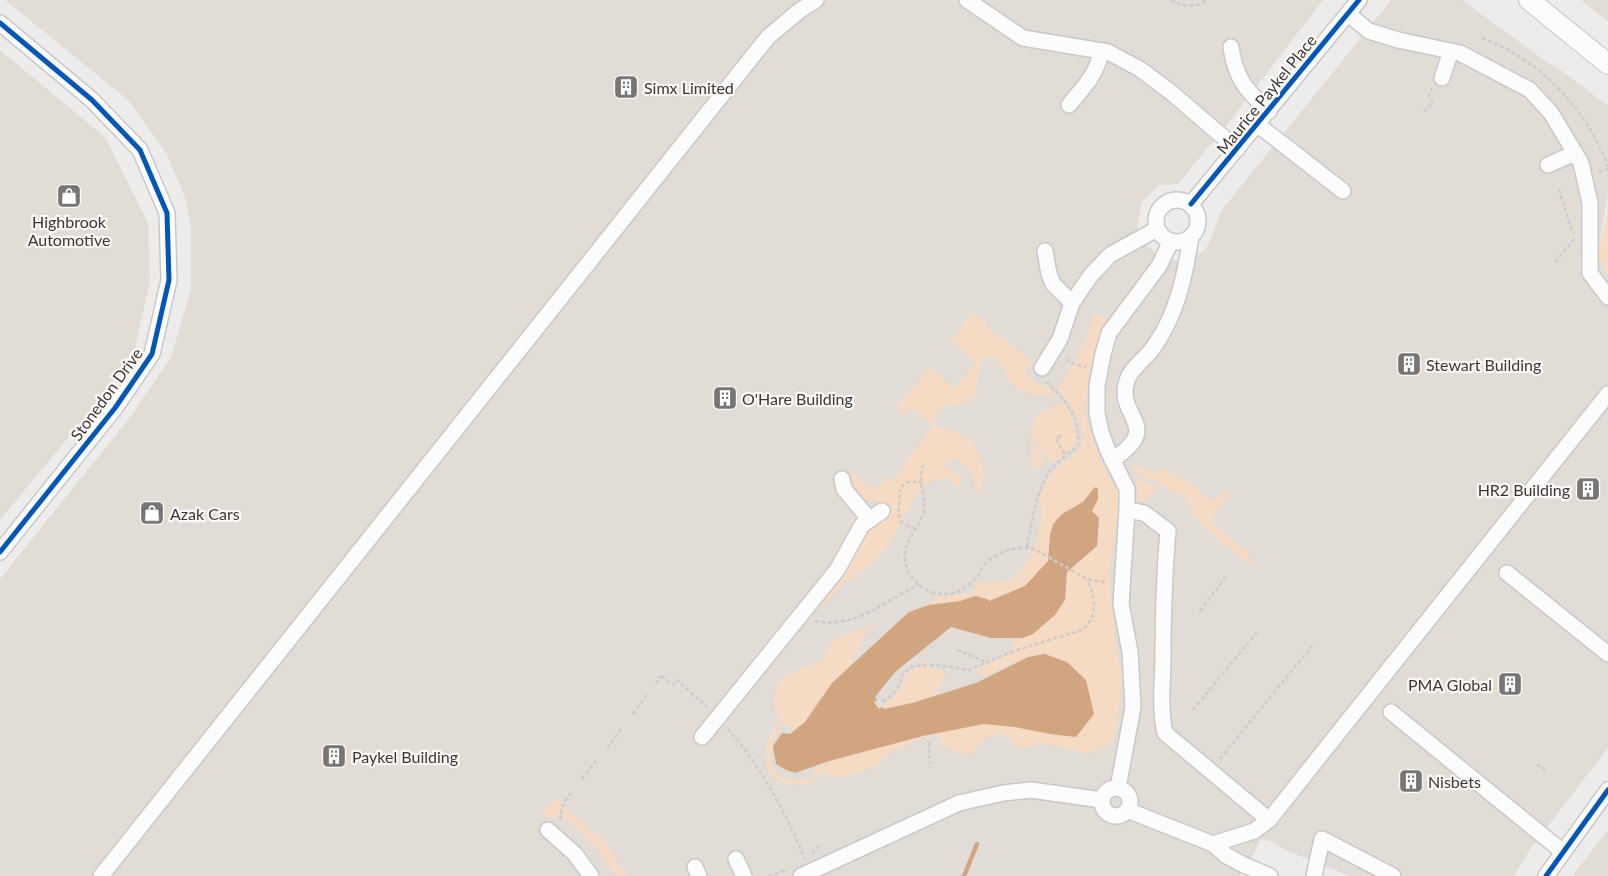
<svg xmlns="http://www.w3.org/2000/svg" width="1608" height="876" font-family="Lato,sans-serif">
  <style>
    .built { fill: #e2dcd7 }
    .green { fill: #f5dac4 }
    .water { fill: #d1a57f }
    .lines { fill: none; stroke-linecap: round; stroke-linejoin: round }
    .stream { stroke: #d1a57f; stroke-width: 4.5 }
    .minor-casing { stroke: #cac8c7; stroke-width: 18 }
    .major-casing { stroke: #cac8c7; stroke-width: 22 }
    .path { stroke: #cdcccb; stroke-width: 2.5; stroke-dasharray: 4 2.5; stroke-linecap: butt }
    .minor { stroke: #fcfcfc; stroke-width: 15 }
    .major { stroke: #fcfcfc; stroke-width: 20 }
    .cycleway-casing { stroke: #fcf9f7; stroke-width: 8 }
    .cycleway { stroke: #0057b8; stroke-width: 5 }
    .labels { text-anchor: middle; dominant-baseline: central; stroke-width: 4.5; stroke-linejoin: round; paint-order: stroke }
    .poi-label { font-size: 16px; fill: #393736; stroke: #fcf9f7; text-anchor: start }
    .street-label { font-size: 16px; fill: #393736; stroke: #fcf9f7 }
  </style>
  <rect width="100%" height="100%" fill="#eeecea"/>
  <g class="built">
    <polygon points="5,0 1323,0 1234,116 1178,184 1159,185 1142,202 1137,227 1144,243 1157,254 1177,261 1196,256 1205,250 1211,239 1221,211 1391,0 1462,0 1547,62 1561,70 1608,106 1608,192 1598,255 1608,275 1608,748 1531,848 1514,876 1350,876 1285,850 1274,842 1261,839 1253,856 1244,865 1240,876 0,876 0,579 128,420 171,357 191,289 191,225 185,198 167,154 128,100"/>
    <polygon points="1581,0 1608,0 1608,22"/>
    <polygon points="0,50 106,138 148,223 150,281 135,348 101,398 0,520"/>
    <polygon points="1608,830 1608,876 1572,876"/>
  </g>
  <g class="green">
    <polygon points="1608,204 1608,275 1598,255 1607,215"/>
    <path d="M974,312l13,11 -2,3 48,35 -9,11 18,15 3,-3 13,13c-15,-1 -39,-1 -48,-16 -8,-13 -5,-16 -19,-25l-10,5 -6,33 -13,11 -18,1 -6,6 -5,14c10,3 24,5 33,12 16,12 26,41 10,57 0,-20 -5,-25 -20,-36l-9,2 -3,5 17,11 -1,13c-32,-39 -57,32 -70,52 -9,12 -20,22 -32,32 -6,5 -13,8 -19,14 -6,6 -10,14 -18,18 -4,2 -8,2 -12,3l59,-79 19,-21 -3,-5 -26,-7 -12,-19 5,-7 25,20 12,-14 5,3 39,-54 -21,-18 -7,7 -8,-7 33,-40 25,20 22,-26 -26,-22z"/>
    <path d="M1094,312l14,7 -11,20 -7,29 -5,45 16,49 19,34 -11,80 6,63 7,36 -3,34 -6,34 -11,3 -12,8 -51,-12 -9,6 -15,-3 -11,-11c-20,-1 -22,9 -35,21l-17,-5 -11,-6 -3,-12 46,-8 31,3 35,7 26,3 10,-57c-6,-6 -13,-14 -21,-18 -30,-15 -51,1 -78,14l-12,-7 38,-17 -1,-11 33,-17 20,-24 2,-28 30,-26 2,-28 -7,-7 6,-12v-10l-3,-2 -12,15 -21,12 -12,21 -2,26 -23,25 -36,15 -14,-5 -15,5 -31,4 7,-8 37,-4 5,-13 5,4 5,-2 22,-1c18,-16 28,-34 31,-60 1,-8 -2,-18 0,-27 2,-6 7,-15 10,-20 10,-13 28,-17 31,-34 2,-17 -12,-40 -25,-50l21,-34 8,-16z"/>
    <path d="M1064,403c8,13 13,24 12,40l-18,16 -9,2 -19,-27c6,-21 13,-26 34,-31z"/>
    <polygon points="1030,441 1043,458 1044,464 1037,470 1033,468"/>
    <polygon points="1130,463 1156,473 1162,468 1169,473 1174,472 1214,502 1225,489 1230,494 1209,521 1247,551 1254,568 1200,524 1202,522 1192,514 1192,507 1183,495 1165,488 1159,481 1144,479 1134,470"/>
    <polygon points="1132,474 1142,482 1158,486 1145,503 1138,498 1137,486"/>
    <path d="M871,628l-6,7 -13,26v4l-20,18 -27,39 -11,9 -11,-9c-5,10 -11,21 -12,33 -3,26 24,29 42,22v-5l6,-6 10,-5 88,-24c-6,9 -14,9 -23,14 -6,3 -12,10 -18,14 -14,9 -41,17 -55,7 -8,9 -12,13 -25,13 -46,0 -30,-61 -13,-64 -3,-4 -7,-9 -8,-13 -4,-16 5,-31 20,-37 8,-4 17,-6 25,-10 6,-4 6,-10 10,-16 9,-13 27,-14 41,-17z"/>
    <path d="M922,666l25,5 -13,25 -22,7 -28,7 -2,-3c4,-4 11,-9 14,-13 10,-13 7,-26 26,-28z"/>
    <path d="M555,798l52,47 20,31h-11c-15,-25 -34,-44 -56,-63l-8,7 -10,-7z"/>
  </g>
  <polygon class="water" points="1095,487 1098,489 1098,499 1092,511 1099,518 1097,546 1067,572 1065,600 1055,615 1033,634 1022,638 991,638 951,627 895,672 875,697 877,700 874,702 879,709 882,707 884,709 912,703 976,683 1028,657 1045,654 1067,662 1086,680 1094,714 1076,737 1050,734 1015,727 984,724 923,736 829,761 795,773 786,770 776,764 773,746 782,733 790,734 805,722 832,683 909,612 929,605 960,601 975,596 987,599 989,601 1025,586 1048,561 1050,535 1053,524 1062,514 1083,502"/>
  <g class="lines">
    <polyline class="stream" points="964,876 977,844"/>
    <defs>
      <g id="minor">
        <polyline points="967,0 1023,38 1108,52 1140,69 1173,94 1237,149"/>
        <polyline points="1348,14 1369,31 1398,40 1460,53 1530,90 1551,113 1581,163 1590,203 1590,273 1608,297"/>
        <polyline points="0,23 92,100 140,150 167,213 169,280 152,354 115,408 0,552"/>
        <path d="M1231,47c4,30 15,44 38,64"/>
        <polyline points="1442,78 1451,51"/>
        <path d="M1069,105c14,-17 29,-32 32,-54"/>
        <polyline points="1258,125 1343,191"/>
        <polyline points="1548,165 1575,153"/>
        <circle cx="1177" cy="221" r="21"/>
        <polyline points="1191,204 1359,0"/>
        <polyline points="1045,251 1049,274 1053,284 1072,303 1091,275 1110,255 1157,229"/>
        <polyline points="1042,368 1060,339 1072,303"/>
        <path d="M1112,460c53,-34 3,-43 15,-79 3,-12 18,-22 26,-33 24,-33 32,-72 38,-112"/>
        <polyline points="842,479 844,489 870,520"/>
        <path d="M1127,510l17,3 24,18c-4,45 -5,88 -5,132 -1,23 -3,48 2,70l104,87"/>
        <polyline points="1507,573 1608,654"/>
        <polyline points="1391,712 1563,852"/>
        <polyline points="702,737 837,570 862,525 882,511"/>
        <polyline points="1118,788 1133,707 1130,652 1121,604 1127,510 1127,489 1108,451 1101,432 1097,413 1097,386 1103,354 1109,333 1159,266 1171,241"/>
        <circle cx="1116" cy="802" r="14"/>
        <polyline points="1127,810 1213,844 1227,856 1244,865 1270,876"/>
        <polyline points="548,830 575,854 591,876"/>
        <polyline points="1213,844 1254,831 1269,820 1608,394"/>
        <polyline points="736,859 744,876"/>
        <polyline points="695,867 699,876"/>
        <polyline points="101,876 768,37 799,11 816,0"/>
        <polyline points="801,876 959,803 1003,793 1031,790 1102,800"/>
        <polyline points="1314,876 1322,839 1393,876"/>
        <polyline points="1546,876 1608,790"/>
      </g>
      <polyline id="major" points="1529,0 1608,64"/>
    </defs>
    <use href="#minor" class="minor-casing"/>
    <use href="#major" class="major-casing"/>
    <g class="path">
      <path d="M1171,0c11,6 25,9 35,0"/>
      <path d="M1482,38c58,22 105,71 126,129"/>
      <polyline points="1424,112 1433,102 1429,97 1432,88"/>
      <polyline points="1599,172 1608,169"/>
      <polyline points="1559,189 1571,229 1575,234"/>
      <polyline points="1555,262 1575,238"/>
      <polyline points="1066,359 1073,364 1086,367"/>
      <polyline points="1061,436 1056,438 1060,447 1066,456"/>
      <path d="M923,465c-1,6 -3,13 -2,19 2,10 5,20 2,30 -5,14 -16,25 -18,39 -3,27 27,48 52,39 6,-2 17,-11 21,-16 3,-4 4,-9 8,-13 13,-12 33,-19 50,-13l51,29 20,4"/>
      <polyline points="915,529 901,522 898,514 900,493 901,487 907,482 921,482"/>
      <path d="M1027,547c5,-25 8,-52 22,-75 7,-10 20,-18 29,-26 2,-30 -11,-44 -31,-64"/>
      <polyline points="1200,611 1226,577"/>
      <path d="M815,621c42,8 68,-20 104,-36"/>
      <polyline points="957,650 986,662"/>
      <polyline points="662,676 673,685 677,680 707,707"/>
      <polyline points="656,684 662,675"/>
      <path d="M883,702l14,-12 6,-17 11,-7 22,-1 33,5 42,-18 71,-22c17,-13 13,-34 5,-51"/>
      <polyline points="1193,710 1257,632"/>
      <polyline points="633,714 647,695"/>
      <path d="M728,729c33,38 58,84 77,130"/>
      <polyline points="929,742 930,764"/>
      <polyline points="607,748 622,728"/>
      <polyline points="1220,759 1312,646"/>
      <polyline points="1537,764 1545,770"/>
      <polyline points="582,779 596,761"/>
      <path d="M561,820c-1,-11 3,-18 10,-27"/>
      <polyline points="812,853 822,844"/>
      <polyline points="769,876 787,870"/>
    </g>
    <use href="#minor" class="minor"/>
    <use href="#major" class="major"/>
    <defs>
      <g id="cycleway">
        <polyline points="0,23 92,100 140,150 167,213 169,280 152,354 115,408 0,552"/>
        <polyline points="1191,204 1359,0"/>
        <polyline points="1546,876 1608,790"/>
      </g>
    </defs>
    <use href="#cycleway" class="cycleway-casing"/>
    <use href="#cycleway" class="cycleway"/>
  </g>
  <defs>
    <symbol id="building-square" viewBox="-11 -11 22 22"><rect x="-9" y="-9" width="18" height="18" rx="4" fill="#787675" stroke="#fcf9f7"/><path d="M-4-6H4V6H1V3H-1V6H-4ZM-2.5-4.3h1.7v1.8h-1.7ZM.8-4.3h1.7v1.8H.8ZM-2.5-1h1.7V.8h-1.7ZM.8-1h1.7V.8H.8Z" fill="#fff"/></symbol>
    <symbol id="shop-square" viewBox="-11 -11 22 22"><rect x="-9" y="-9" width="18" height="18" rx="4" fill="#787675" stroke="#fcf9f7"/><path d="M-5-2.5h2.3a2.7 3.5 0 0 1 5.4 0H5L5.5 6h-11ZM-1.5-2.5h3a1.5 2.3 0 0 0-3 0Z" fill="#fff"/></symbol>
  </defs>
  <g fill-rule="evenodd">
    <use href="#building-square" x="612" y="73" width="28" height="28"/>
    <use href="#shop-square" x="55" y="182" width="28" height="28"/>
    <use href="#building-square" x="1395" y="350" width="28" height="28"/>
    <use href="#building-square" x="711" y="384" width="28" height="28"/>
    <use href="#building-square" x="1574" y="475" width="28" height="28"/>
    <use href="#shop-square" x="138" y="499" width="28" height="28"/>
    <use href="#building-square" x="1496" y="670" width="28" height="28"/>
    <use href="#building-square" x="320" y="742" width="28" height="28"/>
    <use href="#building-square" x="1397" y="767" width="28" height="28"/>
  </g>
  <g class="labels">
    <g class="poi-label">
      <text x="644" y="87">Simx Limited</text>
      <text x="69" y="221" text-anchor="middle">Highbrook<tspan x="69" dy="18">Automotive</tspan></text>
      <text x="1426" y="364">Stewart Building</text>
      <text x="742" y="398">O'Hare Building</text>
      <text x="1570" y="489" text-anchor="end">HR2 Building</text>
      <text x="170" y="513">Azak Cars</text>
      <text x="1492" y="684" text-anchor="end">PMA Global</text>
      <text x="352" y="756">Paykel Building</text>
      <text x="1428" y="781">Nisbets</text>
    </g>
    <g class="street-label">
      <text transform="translate(1266 94) rotate(-51)">Maurice Paykel Place</text>
      <text transform="translate(106 394) rotate(-54)">Stonedon Drive</text>
    </g>
  </g>
</svg>
